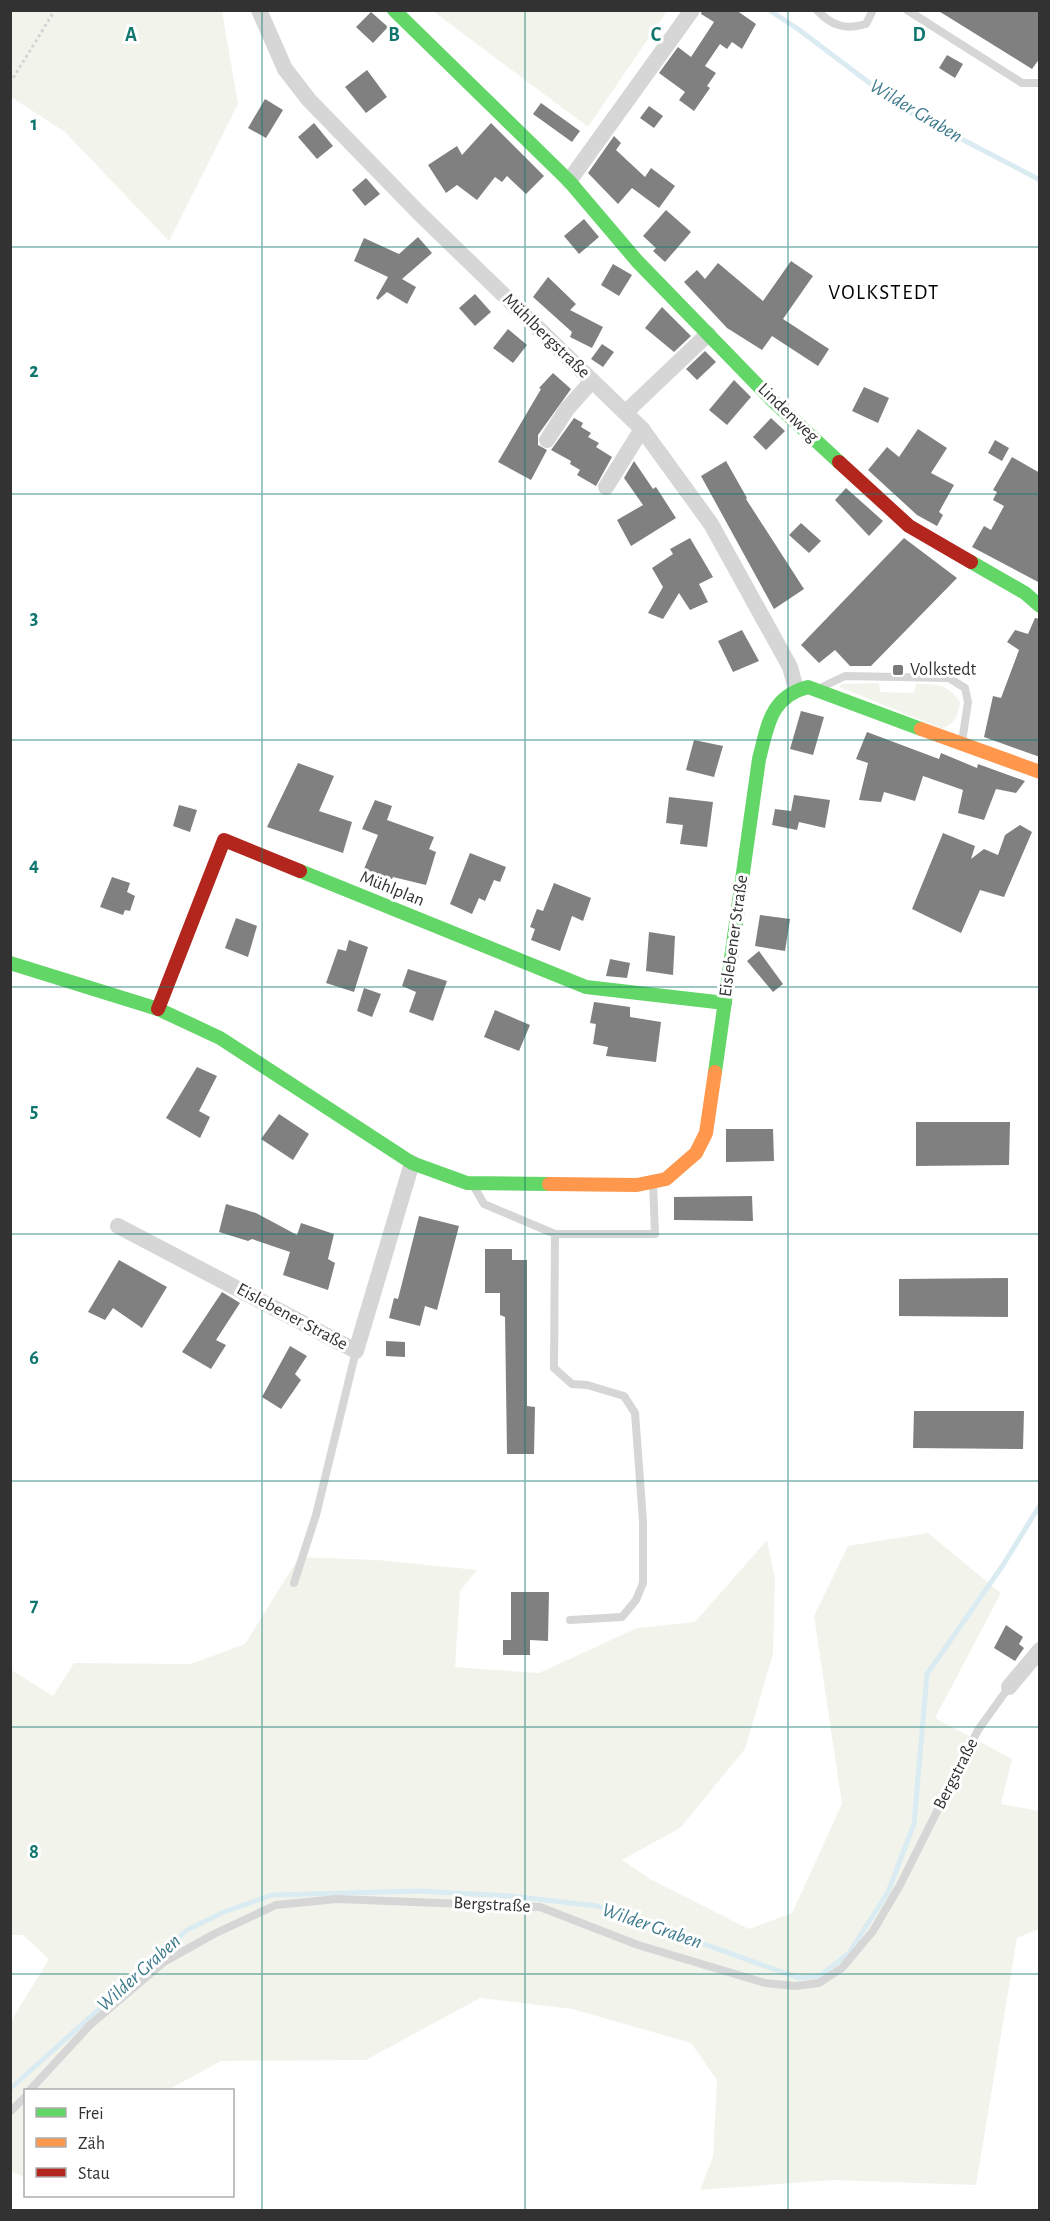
<svg xmlns="http://www.w3.org/2000/svg" width="1050" height="2221" font-family="'Alegreya Sans',sans-serif">
  <style>
    .green { fill: #f2f4ec }
    .lines { fill: none; stroke-linecap: round; stroke-linejoin: round }
    .stream { stroke: #daebf1; stroke-width: 5 }
    .building { fill: #808080 }
    .path { stroke: #d5d5d5; stroke-width: 3; stroke-dasharray: 3 3; stroke-linecap: butt }
    .lane { stroke: #d6d6d6; stroke-width: 8 }
    .street { stroke: #d6d6d6; stroke-width: 16 }
    .fast { stroke: #63d668; stroke-width: 14 }
    .slow { stroke: #ff974d; stroke-width: 14 }
    .jam { stroke: #b3261e; stroke-width: 14 }
    .grid { fill: none; stroke: #0f766e; stroke-width: 1.5; stroke-opacity: 0.55 }
    .poi-dot { fill: #7a7a7a; stroke: #fff; stroke-width: 2 }
    .labels { text-anchor: middle; dominant-baseline: central; stroke-width: 6; stroke-linejoin: round; paint-order: stroke }
    .street-label { font-size: 18px; fill: #323232; stroke: #fff }
    .poi-label { font-size: 18px; fill: #323232; stroke: #fff; text-anchor: start }
    .water-label { font-size: 20px; font-style: italic; fill: #3d7a8d; stroke: #fff }
    .quarter-label { font-size: 21px; letter-spacing: 1.5px; fill: #000; stroke: #fff }
    .grid-label { font-size: 20px; text-anchor: middle; font-weight: bold; fill: #0f766e; stroke: #fff; stroke-width: 6; stroke-linejoin: round; paint-order: stroke }
  </style>
  <rect width="100%" height="100%" fill="#fff"/>
  <g class="green">
    <polygon points="11,10 222,11 238,104 169,241 65,132 11,97"/>
    <polygon points="433,11 667,11 588,127"/>
    <path d="M879,683l1,9 34,1 2,-9c21,0 32,0 44,18 -2,14 -4,20 -17,27l-104,-42 3,-3z"/>
    <polygon points="928,1533 1001,1593 935,1718 1012,1759 1001,1804 1039,1811 1039,1929 1017,1938 976,2185 833,2180 700,2190 713,2157 717,2080 691,2043 572,2009 480,1998 366,2060 221,2061 168,2090 26,2090 25,2178 11,2171 11,2021 49,1959 23,1935 11,1935 10,1669 53,1696 74,1663 191,1664 245,1644 299,1557 378,1560 477,1570 460,1591 455,1667 539,1673 637,1628 695,1622 767,1540 775,1579 773,1654 745,1749 680,1828 622,1860 650,1879 749,1929 792,1913 842,1804 814,1616 848,1546"/>
  </g>
  <g class="lines">
    <g class="stream">
      <polyline points="769,10 798,29 904,109 1040,180"/>
      <polyline points="10,2089 187,1930 224,1912 272,1895 419,1891 511,1896 597,1906 799,1978 820,1976 849,1953 888,1892 914,1824 927,1674 1003,1565 1040,1505"/>
    </g>
  </g>
  <g class="building">
    <polygon points="702,10 736,10 756,24 742,49 732,42 727,49 720,44 705,66 716,73 707,86 710,88 694,111 679,100 685,92 659,73 678,47 691,57 714,22 701,14"/>
    <polygon points="937,10 1040,10 1040,58 1032,69"/>
    <polygon points="371,12 388,27 373,43 356,27"/>
    <polygon points="947,55 963,64 955,78 939,68"/>
    <polygon points="367,70 387,97 366,113 345,87"/>
    <polygon points="265,99 283,110 266,138 248,128"/>
    <polygon points="541,103 580,131 572,142 533,114"/>
    <polygon points="649,106 663,116 654,128 640,118"/>
    <polygon points="314,123 333,146 317,159 298,137"/>
    <polygon points="491,123 544,176 526,194 507,176 502,182 495,177 477,200 457,185 446,193 428,165 457,146 462,155"/>
    <polygon points="614,136 621,143 616,150 645,177 651,168 675,186 659,208 632,188 618,204 588,173"/>
    <polygon points="366,178 380,194 365,206 352,190"/>
    <polygon points="666,210 691,232 665,262 653,251 656,248 643,236"/>
    <polygon points="584,219 599,237 579,254 564,236"/>
    <polygon points="418,237 432,253 402,279 416,287 407,304 387,292 378,300 376,298 388,277 354,261 364,238 399,254"/>
    <polygon points="791,261 813,276 783,319 829,349 818,366 772,336 762,350 727,328 684,282 697,270 705,279 718,263 763,301"/>
    <polygon points="613,264 632,275 619,296 601,285"/>
    <polygon points="548,277 576,304 570,310 603,327 592,348 570,337 572,332 533,297"/>
    <polygon points="475,294 491,312 475,326 459,308"/>
    <polygon points="662,307 691,336 674,352 645,328"/>
    <polygon points="508,329 527,345 513,363 493,348"/>
    <polygon points="602,344 614,352 603,367 591,359"/>
    <polygon points="705,351 716,362 697,380 686,369"/>
    <polygon points="553,373 571,389 538,435 538,445 547,450 531,480 498,462 541,389 539,388"/>
    <polygon points="734,380 751,397 727,425 709,410"/>
    <polygon points="864,387 889,398 878,423 852,411"/>
    <polygon points="574,418 583,423 581,427 591,433 588,437 599,443 596,447 612,457 596,486 577,475 580,470 570,464 571,461 551,450"/>
    <polygon points="771,418 785,431 766,450 753,437"/>
    <polygon points="918,429 947,448 931,473 954,485 939,512 943,515 937,526 917,515 868,470 887,447 899,457"/>
    <polygon points="995,440 1009,448 1002,461 988,453"/>
    <polygon points="1012,457 1040,473 1040,583 972,547 984,526 991,530 1004,506 993,500 997,492 993,490"/>
    <polygon points="634,461 653,489 656,487 676,518 631,546 617,520 643,505 624,478"/>
    <polygon points="726,461 747,498 746,499 804,589 774,609 701,476"/>
    <polygon points="846,488 883,521 869,536 835,500"/>
    <polygon points="801,523 821,541 809,553 789,535"/>
    <polygon points="690,538 713,577 699,584 708,602 690,610 679,593 663,619 648,613 663,587 652,568 673,554 670,549"/>
    <polygon points="904,538 957,578 871,666 850,666 835,650 819,663 801,645"/>
    <polygon points="1035,618 1040,619 1040,757 984,737 993,696 1001,698 1019,650 1007,642 1015,630 1028,634"/>
    <polygon points="742,630 759,661 733,672 718,641"/>
    <polygon points="801,711 824,717 813,755 790,749"/>
    <polygon points="867,732 939,759 941,753 977,768 978,764 1025,781 1016,793 996,789 984,820 958,813 963,790 923,776 915,801 884,792 881,802 859,800 868,763 856,759"/>
    <polygon points="694,740 723,746 714,777 686,770"/>
    <polygon points="298,763 334,776 319,811 352,822 343,853 267,827"/>
    <polygon points="794,795 830,800 825,828 799,822 797,830 772,825 775,809 791,811"/>
    <polygon points="669,797 713,802 707,847 680,844 683,825 666,823"/>
    <polygon points="375,800 392,806 387,820 434,837 429,849 436,852 426,885 393,877 392,879 364,869 378,835 362,829"/>
    <polygon points="179,805 197,810 190,832 173,826"/>
    <polygon points="1020,825 1032,832 1004,897 980,890 961,933 912,909 943,833 975,846 971,859 984,849 998,855 1005,835"/>
    <polygon points="470,853 506,867 500,882 494,880 485,901 479,898 472,914 450,904"/>
    <polygon points="112,877 130,883 127,892 135,896 130,911 125,910 123,915 100,907"/>
    <polygon points="554,883 591,898 583,921 572,916 560,951 531,940 535,929 530,927 537,909 543,911"/>
    <polygon points="760,915 790,919 785,951 755,946"/>
    <polygon points="236,918 257,926 248,957 225,948"/>
    <polygon points="649,932 675,936 673,975 646,971"/>
    <polygon points="349,940 368,947 354,992 326,983 338,949 346,951"/>
    <polygon points="759,951 783,984 773,992 747,961"/>
    <polygon points="610,959 630,963 627,978 606,976"/>
    <polygon points="408,969 447,981 433,1021 409,1012 416,992 402,986"/>
    <polygon points="364,988 381,994 372,1017 357,1011"/>
    <polygon points="594,1002 630,1007 630,1017 661,1022 656,1062 606,1056 608,1047 593,1044 596,1024 590,1023"/>
    <polygon points="495,1010 530,1025 519,1051 484,1037"/>
    <polygon points="197,1067 217,1076 199,1111 210,1117 200,1138 166,1118"/>
    <polygon points="279,1114 309,1134 293,1160 261,1139"/>
    <polygon points="916,1122 1010,1122 1009,1165 916,1166"/>
    <polygon points="726,1129 773,1129 774,1161 726,1162"/>
    <polygon points="752,1196 753,1221 674,1220 674,1197"/>
    <polygon points="226,1204 256,1213 297,1235 301,1223 334,1234 328,1259 335,1263 328,1290 283,1275 290,1252 252,1239 248,1241 219,1232"/>
    <polygon points="419,1216 459,1226 437,1310 425,1306 420,1326 389,1318 394,1298 398,1299"/>
    <polygon points="485,1249 512,1249 512,1260 527,1260 527,1406 535,1407 534,1454 507,1454 505,1317 500,1315 500,1293 485,1293"/>
    <polygon points="119,1260 167,1287 142,1328 113,1308 105,1320 88,1312"/>
    <polygon points="1008,1278 1008,1317 899,1316 899,1279"/>
    <polygon points="222,1292 240,1303 216,1340 226,1345 211,1369 182,1352"/>
    <polygon points="386,1341 405,1342 405,1357 386,1356"/>
    <polygon points="290,1346 307,1356 295,1374 301,1380 281,1409 262,1397"/>
    <polygon points="914,1411 1024,1411 1023,1449 913,1448"/>
    <polygon points="511,1592 549,1592 548,1641 530,1640 530,1655 503,1655 503,1640 511,1640"/>
    <polygon points="1006,1625 1023,1637 1019,1644 1024,1648 1015,1661 994,1648"/>
  </g>
  <g class="lines">
    <polyline class="path" points="10,83 55,10"/>
    <g class="lane">
      <path d="M817,10c14,16 29,20 49,14l7,-14"/>
      <polyline points="907,10 1022,83 1040,83"/>
      <polyline points="822,687 845,676 949,678 965,688 968,702 962,742"/>
      <polyline points="473,1185 484,1204 555,1234"/>
      <polyline points="294,1583 316,1515 356,1351"/>
      <polyline points="570,1620 622,1617 636,1600 643,1583 643,1521 635,1413 624,1396 587,1385 572,1384 554,1368 555,1234 655,1234 653,1182"/>
      <polyline points="30,2090 90,2025 164,1962 214,1934 276,1905 337,1899 540,1907 638,1945 765,1983 795,1986 819,1983 842,1968 873,1931 900,1885 978,1730 1009,1687"/>
      <polyline points="10,2112 26,2096"/>
    </g>
    <g class="street">
      <polyline points="259,10 285,69 309,100 419,213 642,429 711,524 790,667 796,689"/>
      <polyline points="569,181 692,10"/>
      <polyline points="626,412 708,334"/>
      <polyline points="547,440 567,409 592,381"/>
      <polyline points="606,487 642,429"/>
      <polyline points="118,1226 356,1351 412,1163"/>
      <polyline points="1009,1687 1040,1650"/>
    </g>
    <g class="fast">
      <polyline points="394,10 569,181 637,261 772,400 839,462"/>
      <polyline points="971,562 1025,593 1040,606"/>
      <polyline points="300,871 586,987 725,1003"/>
      <polyline points="10,963 158,1009 220,1038 412,1163 467,1183 549,1184"/>
      <path d="M715,1072l44,-313c9,-34 11,-62 49,-72l113,42"/>
    </g>
    <g class="slow">
      <polyline points="921,729 1040,772"/>
      <polyline points="549,1184 637,1185 666,1179 696,1153 706,1133 715,1072"/>
    </g>
    <g class="jam">
      <polyline points="839,462 909,526 971,562"/>
      <polyline points="158,1009 224,840 300,871"/>
    </g>
  </g>
  <path class="grid" d="M262,10v2200M525,10v2200M788,10v2200M10,247h1030M10,494h1030M10,740h1030M10,987h1030M10,1234h1030M10,1481h1030M10,1727h1030M10,1974h1030"/>
  <rect class="poi-dot" x="892" y="664" width="12" height="12" rx="3"/>
  <g class="labels">
    <g class="street-label">
      <text transform="translate(546 336) rotate(44)">Mühlbergstraße</text>
      <text transform="translate(788 413) rotate(44)">Lindenweg</text>
      <text transform="translate(392 889) rotate(22)">Mühlplan</text>
      <text transform="translate(734 936) rotate(-82)">Eislebener Straße</text>
      <text transform="translate(292 1317) rotate(28)">Eislebener Straße</text>
      <text transform="translate(956 1774) rotate(-63)">Bergstraße</text>
      <text transform="translate(492 1905) rotate(3)">Bergstraße</text>
    </g>
    <g class="poi-label">
      <text x="910" y="670">Volkstedt</text>
    </g>
    <g class="water-label">
      <text transform="translate(916 111) rotate(31)">Wilder Graben</text>
      <text transform="translate(652 1926) rotate(19)">Wilder Graben</text>
      <text transform="translate(139 1973) rotate(-42)">Wilder Graben</text>
    </g>
    <g class="quarter-label">
      <text x="884" y="292">VOLKSTEDT</text>
    </g>
  </g>
  <g class="grid-label">
    <text x="131" y="41">A</text>
    <text x="394" y="41">B</text>
    <text x="656" y="41">C</text>
    <text x="919" y="41">D</text>
    <text x="34" y="130">1</text>
    <text x="34" y="377">2</text>
    <text x="34" y="624">3</text>
    <text x="34" y="871">4</text>
    <text x="34" y="1117">5</text>
    <text x="34" y="1364">6</text>
    <text x="34" y="1611">7</text>
    <text x="34" y="1858">8</text>
  </g>
  <rect width="1050" height="2221" fill="none" stroke="#323232" stroke-width="24"/>
  <rect x="24" y="2089" width="210" height="108" fill="#ffffff" stroke="#adadad" stroke-width="1.5"/>
  <rect x="36" y="2108" width="30" height="9" fill="#63d668" stroke="#adadad" stroke-width="1.5"/>
  <text x="78" y="2119" font-size="18" fill="#323232">Frei</text>
  <rect x="36" y="2138" width="30" height="9" fill="#ff974d" stroke="#adadad" stroke-width="1.5"/>
  <text x="78" y="2149" font-size="18" fill="#323232">Zäh</text>
  <rect x="36" y="2168" width="30" height="9" fill="#b3261e" stroke="#adadad" stroke-width="1.5"/>
  <text x="78" y="2179" font-size="18" fill="#323232">Stau</text>
</svg>
